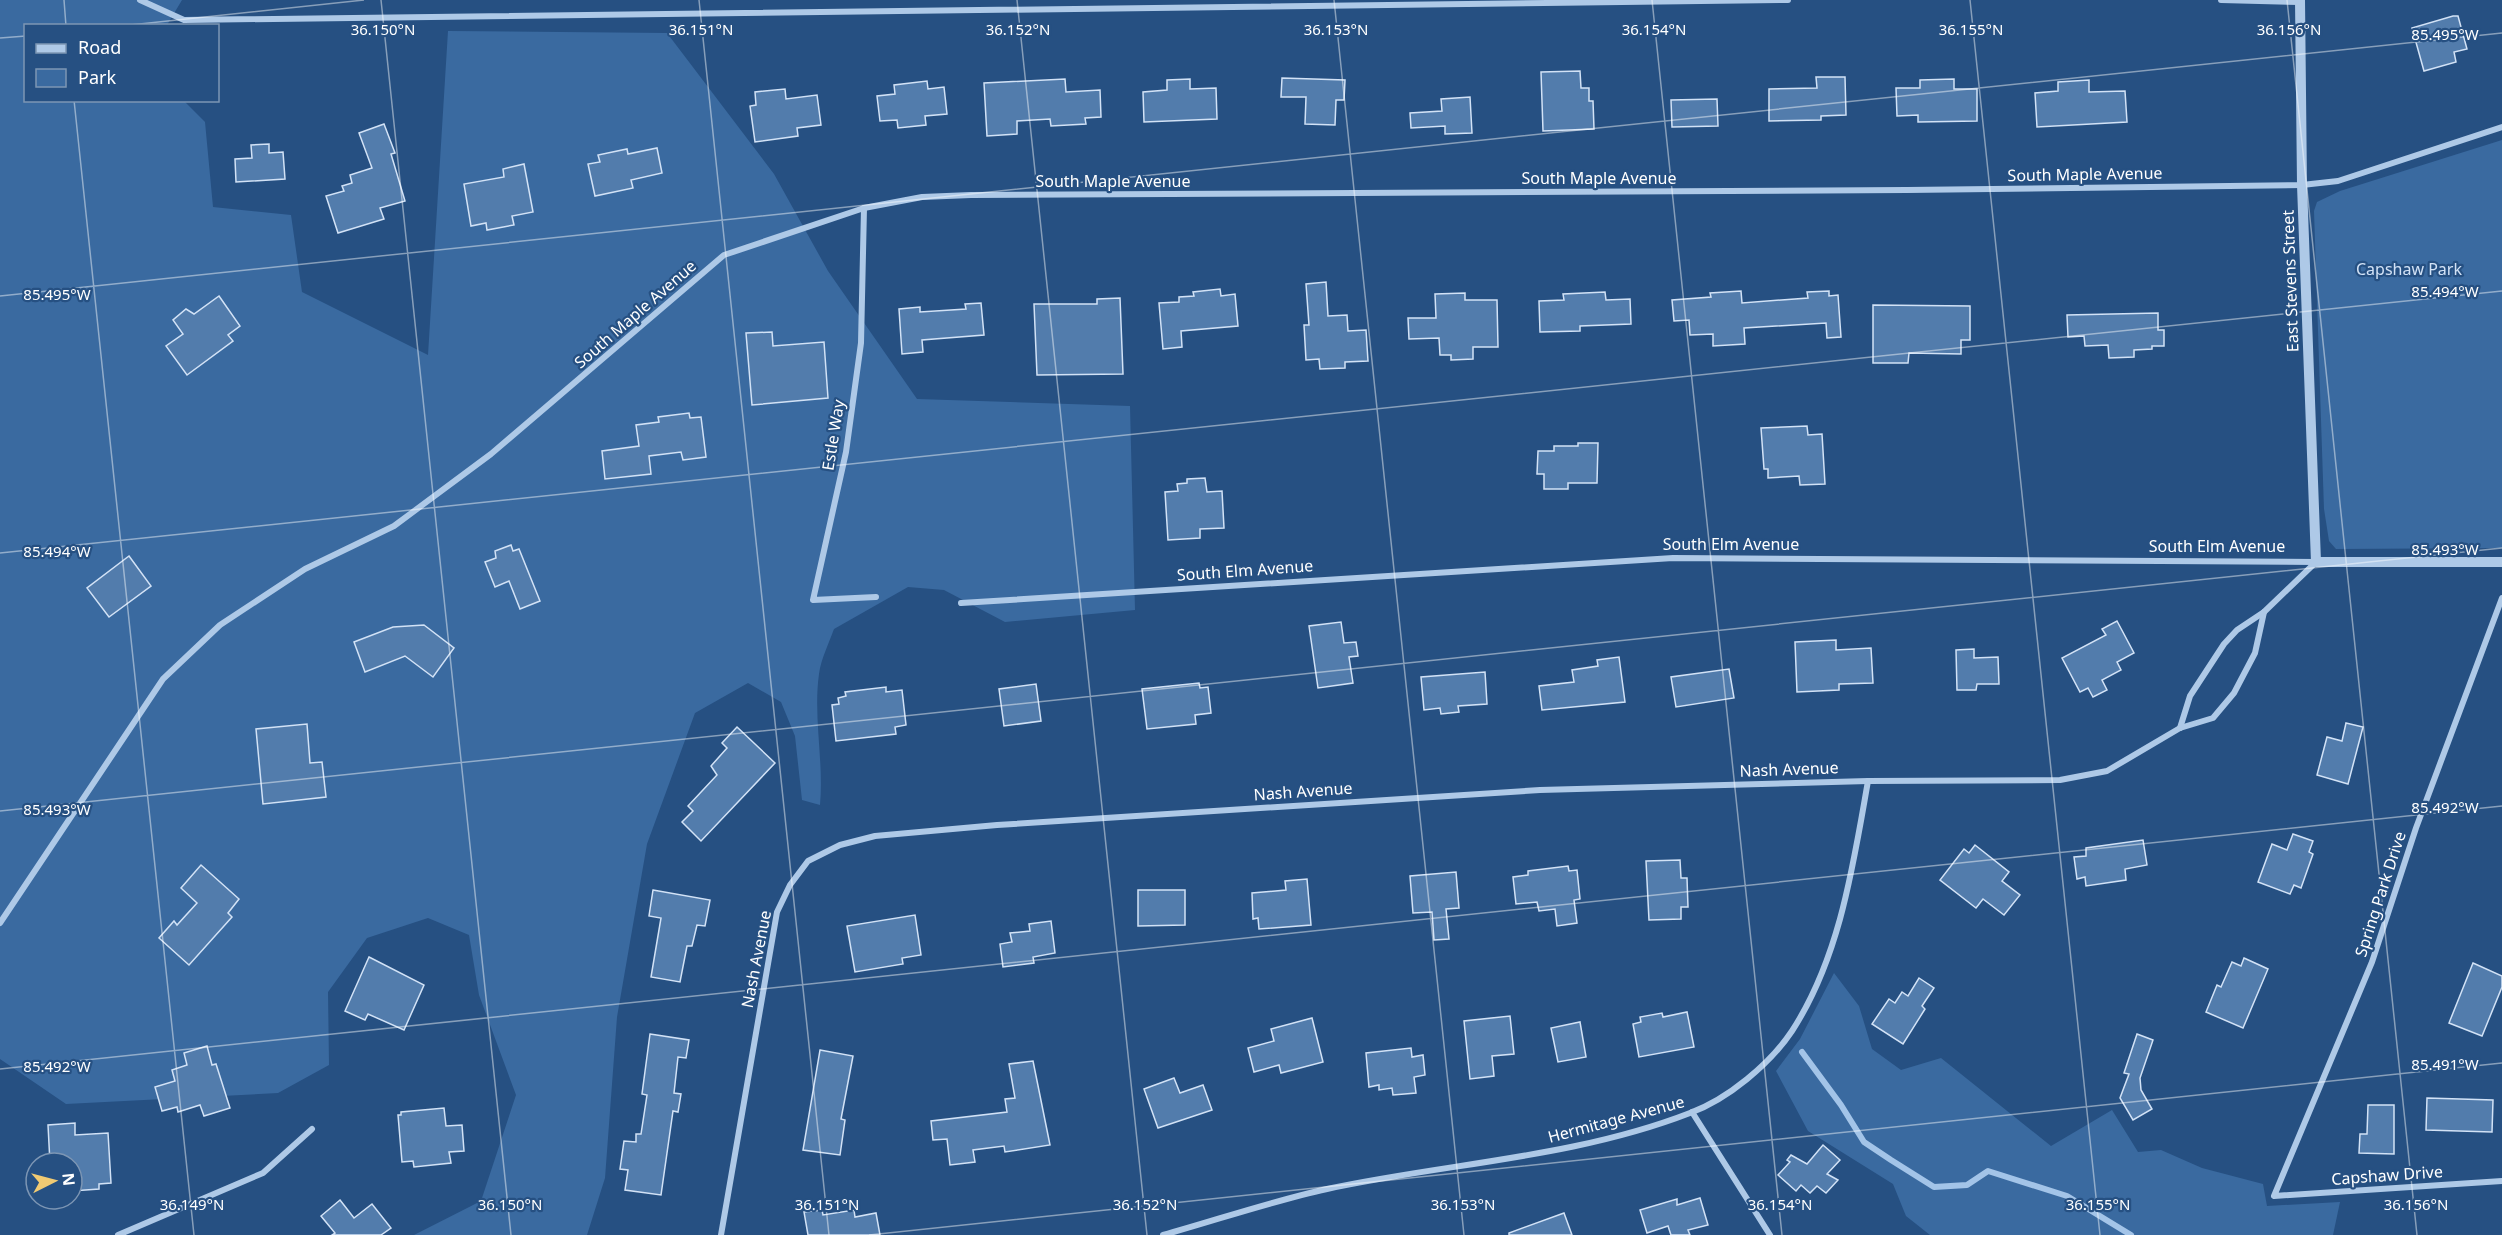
<svg xmlns="http://www.w3.org/2000/svg" width="2502" height="1235" font-family="'Noto Sans',sans-serif">
  <style>
    .green { fill: #3a6aa0 }
    .lines { fill: none; stroke-linecap: round; stroke-linejoin: round }
    .stream { stroke: #a3c4e8; stroke-width: 6 }
    .building { fill: #527cac; stroke: #d2e2f6; stroke-width: 1.5 }
    .minor { stroke: #aec9e7; stroke-width: 6 }
    .tertiary { stroke: #aec9e7; stroke-width: 10 }
    .ticks { fill: none; stroke: #fff; stroke-width: 1.5; stroke-opacity: 0.45 }
    .labels { text-anchor: middle; dominant-baseline: central; stroke-width: 4.5; stroke-linejoin: round; paint-order: stroke }
    .street-label { font-size: 16px; fill: #fff; stroke: #265082 }
    .park-label { font-size: 16px; fill: #d2e2f6; stroke: #265082 }
    .ticks-label { font-size: 15px; text-anchor: middle; fill: #fff; stroke: #265082; stroke-width: 4.5; stroke-linejoin: round; paint-order: stroke }
  </style>
  <rect width="100%" height="100%" fill="#265082"/>
  <g class="green">
    <path d="M0,0h182l-15,25 -141,1v74l158,1 21,21 8,85 78,8 11,77 126,63 20,-324 219,2 107,141 54,97 89,128 213,7 5,204 -130,12 -61,-32 -36,-3 -74,42c-5,14 -13,30 -15,45 -6,43 5,87 1,131l-18,-5 -7,-64 -14,-34 -33,-19 -53,30 -48,131 -30,173 -12,161 -18,57h-173l67,-34 35,-106 -37,-100 -10,-60 -41,-17 -61,20 -39,54 1,73 -51,28 -212,11 -66,-45z"/>
    <polygon points="2502,140 2502,548 2336,549 2329,541 2324,509 2314,211 2317,202 2340,191"/>
    <polygon points="1834,973 1859,1006 1872,1049 1901,1070 1941,1058 2051,1146 2112,1110 2138,1152 2161,1150 2202,1168 2263,1184 2267,1206 2340,1202 2333,1235 1930,1235 1906,1216 1893,1184 1808,1131 1776,1071 1800,1039"/>
  </g>
  <g class="lines">
    <polyline class="stream" points="1802,1052 1841,1105 1864,1142 1891,1160 1934,1187 1967,1185 1988,1171 2067,1196 2131,1235"/>
  </g>
  <g class="building">
    <polygon points="2453,16 2458,16 2467,49 2454,52 2456,62 2424,71 2412,28"/>
    <polygon points="1580,71 1581,88 1589,88 1589,101 1593,101 1594,129 1543,131 1541,72"/>
    <polygon points="1816,77 1845,77 1846,115 1821,116 1821,120 1769,121 1769,89 1817,88"/>
    <polygon points="1282,78 1345,80 1344,100 1336,100 1335,125 1305,124 1306,97 1281,97"/>
    <polygon points="1065,79 1066,92 1100,90 1101,117 1085,118 1086,124 1051,126 1050,119 1017,121 1017,134 987,136 984,83"/>
    <polygon points="1190,79 1190,89 1216,88 1217,119 1144,122 1143,92 1167,90 1167,80"/>
    <polygon points="1954,79 1954,89 1977,89 1977,121 1918,122 1918,115 1897,116 1896,88 1920,88 1920,80"/>
    <polygon points="2089,80 2089,92 2125,91 2127,122 2037,127 2035,93 2058,91 2058,82"/>
    <polygon points="927,81 928,89 944,87 947,114 925,116 926,125 898,128 897,120 880,121 877,96 895,94 894,85"/>
    <polygon points="785,89 786,99 817,95 821,125 797,128 798,136 755,142 750,106 756,105 755,92"/>
    <polygon points="1470,97 1472,133 1445,134 1445,126 1411,128 1410,113 1442,111 1441,99"/>
    <polygon points="1717,99 1718,126 1672,127 1671,100"/>
    <polygon points="384,124 395,153 391,154 405,201 380,208 384,219 338,233 326,196 344,191 342,186 352,183 350,175 372,168 359,133"/>
    <polygon points="269,144 269,153 283,152 285,179 236,182 235,159 252,158 251,145"/>
    <polygon points="657,148 662,173 631,180 633,188 595,196 588,164 600,162 598,155 627,149 628,154"/>
    <polygon points="524,164 533,212 512,216 514,225 487,230 486,223 471,226 464,184 504,177 503,169"/>
    <polygon points="1326,282 1328,316 1347,315 1348,331 1366,330 1368,361 1345,362 1345,368 1320,369 1319,359 1306,360 1304,325 1309,325 1306,284"/>
    <polygon points="1220,289 1221,296 1235,294 1238,326 1181,331 1182,347 1163,349 1159,303 1179,302 1179,297 1194,296 1193,292"/>
    <polygon points="1741,291 1742,303 1808,298 1807,292 1829,291 1829,296 1838,295 1841,337 1827,338 1826,323 1744,328 1745,344 1713,346 1713,334 1690,335 1689,320 1674,321 1672,300 1711,297 1710,293"/>
    <polygon points="1605,292 1606,300 1630,299 1631,324 1580,326 1580,331 1540,332 1539,301 1564,300 1563,294"/>
    <polygon points="1465,293 1465,300 1497,300 1498,347 1473,347 1473,359 1451,360 1451,355 1440,355 1439,338 1409,339 1408,318 1436,318 1435,294"/>
    <polygon points="219,296 240,326 228,335 233,341 187,375 166,346 183,334 173,320 186,309 194,314"/>
    <polygon points="1120,298 1123,374 1037,375 1034,304 1097,304 1097,299"/>
    <polygon points="981,303 984,335 922,340 923,352 902,354 899,309 920,307 920,312 966,309 965,304"/>
    <polygon points="1873,305 1970,306 1970,340 1961,340 1961,354 1909,353 1908,363 1873,363"/>
    <polygon points="2158,313 2158,330 2164,330 2164,346 2152,346 2152,349 2134,350 2134,357 2109,358 2108,345 2085,346 2084,336 2068,337 2067,315"/>
    <polygon points="772,332 773,346 824,342 828,398 752,405 746,333"/>
    <polygon points="689,413 690,418 701,417 706,457 683,460 681,452 649,456 651,474 605,479 602,451 639,446 636,425 659,422 658,417"/>
    <polygon points="1807,426 1808,435 1822,434 1825,484 1800,485 1799,476 1768,478 1768,469 1764,469 1761,428"/>
    <polygon points="1578,443 1598,443 1597,483 1568,483 1568,489 1544,489 1544,474 1537,474 1538,451 1554,451 1554,446 1578,446"/>
    <polygon points="1205,478 1207,492 1222,491 1224,528 1200,529 1200,538 1168,540 1165,492 1178,491 1177,484 1187,483 1187,479"/>
    <polygon points="511,545 513,551 519,549 540,601 520,609 509,581 495,587 485,562 496,558 495,551"/>
    <polygon points="129,556 151,586 109,617 87,588"/>
    <polygon points="2117,621 2134,653 2117,662 2121,670 2102,680 2107,690 2093,697 2088,688 2080,692 2062,658 2106,635 2102,629"/>
    <polygon points="1341,622 1344,643 1356,642 1358,656 1349,657 1353,683 1318,688 1309,626"/>
    <polygon points="424,625 454,648 433,677 405,656 365,672 354,642 393,627"/>
    <polygon points="1836,640 1836,650 1871,648 1873,683 1839,684 1839,690 1797,692 1795,642"/>
    <polygon points="1974,649 1974,658 1998,657 1999,684 1977,684 1976,690 1957,690 1956,650"/>
    <polygon points="1619,657 1625,702 1542,710 1539,686 1574,682 1572,670 1598,666 1597,660"/>
    <polygon points="1729,669 1734,698 1676,707 1671,677"/>
    <polygon points="1485,672 1487,704 1458,706 1459,712 1441,714 1440,708 1424,710 1421,677"/>
    <polygon points="1199,683 1200,688 1208,687 1211,713 1195,715 1196,724 1147,729 1142,689"/>
    <polygon points="1036,684 1041,721 1004,726 999,689"/>
    <polygon points="886,687 886,692 902,690 906,725 895,727 896,734 836,741 832,705 839,704 838,698 846,696 845,692"/>
    <polygon points="2346,723 2363,727 2348,784 2317,775 2327,737 2342,741"/>
    <polygon points="307,724 310,763 322,762 326,797 263,804 256,729"/>
    <polygon points="737,727 775,763 701,841 682,822 693,811 688,806 717,775 711,766 727,748 722,743"/>
    <polygon points="2293,834 2313,841 2309,852 2313,854 2301,888 2294,885 2290,894 2258,882 2272,844 2287,850"/>
    <polygon points="2143,840 2147,865 2125,869 2126,880 2086,886 2085,877 2077,879 2074,857 2086,856 2086,848"/>
    <polygon points="1975,845 2009,872 2002,881 2020,895 2004,915 1983,899 1976,908 1940,880 1964,849 1969,853"/>
    <polygon points="1680,860 1681,878 1687,878 1688,907 1681,907 1681,919 1649,920 1646,861"/>
    <polygon points="201,865 239,899 228,913 232,917 189,965 159,938 174,921 177,925 197,903 181,888"/>
    <polygon points="1568,866 1569,871 1577,870 1580,899 1574,900 1577,923 1557,926 1555,909 1539,911 1537,902 1516,904 1513,877 1528,875 1528,871"/>
    <polygon points="1456,872 1459,908 1446,909 1449,939 1434,940 1432,912 1413,913 1410,876"/>
    <polygon points="1307,879 1311,925 1259,929 1258,918 1253,919 1252,893 1286,890 1285,881"/>
    <polygon points="653,890 710,900 705,926 697,925 692,946 687,946 680,982 651,977 661,918 649,916"/>
    <polygon points="1138,890 1185,890 1185,925 1138,926"/>
    <polygon points="915,915 921,955 902,958 903,964 855,972 847,926"/>
    <polygon points="1051,921 1055,953 1033,957 1034,963 1003,967 1000,944 1012,942 1010,933 1030,931 1029,924"/>
    <polygon points="369,957 424,985 404,1030 368,1014 365,1020 345,1011"/>
    <polygon points="2244,958 2268,969 2243,1028 2206,1012 2217,985 2221,987 2232,962 2241,966"/>
    <polygon points="2473,963 2502,976 2502,987 2482,1036 2449,1023"/>
    <polygon points="1919,978 1934,988 1922,1006 1925,1009 1903,1044 1872,1024 1889,999 1895,1003 1902,992 1908,996"/>
    <polygon points="1687,1012 1694,1047 1639,1057 1633,1024 1641,1022 1640,1017 1662,1013 1663,1017"/>
    <polygon points="1510,1016 1514,1054 1492,1056 1494,1076 1470,1079 1464,1021"/>
    <polygon points="1312,1018 1323,1062 1281,1073 1279,1065 1254,1072 1248,1048 1274,1041 1271,1029"/>
    <polygon points="1580,1022 1586,1057 1558,1062 1551,1028"/>
    <polygon points="650,1034 689,1040 686,1058 678,1057 674,1093 681,1094 678,1112 673,1111 661,1195 625,1190 628,1170 620,1169 624,1141 636,1142 636,1134 641,1134 647,1095 642,1094"/>
    <polygon points="2137,1034 2153,1040 2140,1078 2141,1090 2152,1109 2133,1120 2120,1098 2129,1074 2124,1073"/>
    <polygon points="207,1046 212,1065 216,1064 230,1108 204,1116 200,1105 178,1112 177,1107 162,1111 155,1087 175,1081 172,1070 187,1065 184,1053"/>
    <polygon points="1411,1048 1412,1057 1423,1055 1425,1075 1414,1077 1416,1093 1393,1095 1392,1088 1379,1090 1379,1085 1369,1087 1366,1053"/>
    <polygon points="820,1050 853,1056 841,1119 845,1120 840,1155 803,1150"/>
    <polygon points="1033,1061 1050,1145 1005,1152 1004,1146 973,1150 975,1162 950,1165 947,1139 933,1140 931,1121 1007,1112 1005,1099 1015,1098 1009,1064"/>
    <polygon points="1174,1078 1180,1093 1203,1085 1212,1110 1158,1128 1144,1089"/>
    <polygon points="2427,1098 2493,1100 2492,1132 2426,1130"/>
    <polygon points="2368,1105 2394,1105 2394,1154 2359,1153 2360,1134 2367,1134"/>
    <polygon points="444,1108 446,1126 462,1125 464,1151 449,1152 451,1163 414,1167 413,1161 402,1162 398,1115 401,1115 401,1112"/>
    <polygon points="75,1123 75,1135 108,1133 111,1183 99,1184 99,1189 72,1191 72,1163 50,1163 48,1125"/>
    <polygon points="1823,1145 1840,1160 1827,1174 1838,1180 1826,1193 1817,1186 1810,1193 1801,1185 1796,1191 1778,1175 1790,1162 1787,1160 1791,1155 1807,1164"/>
    <polygon points="1700,1198 1708,1225 1688,1230 1690,1235 1671,1235 1668,1226 1647,1233 1640,1210 1677,1199 1677,1205"/>
    <polygon points="340,1200 354,1218 372,1204 391,1228 381,1235 332,1235 335,1233 321,1216"/>
    <polygon points="822,1210 823,1215 854,1210 855,1217 876,1213 880,1235 808,1235 804,1212"/>
    <polygon points="1564,1213 1572,1235 1509,1235 1509,1233"/>
  </g>
  <g class="lines">
    <g class="minor">
      <polyline points="140,0 184,20 1788,0"/>
      <polyline points="2221,0 2300,2"/>
      <polyline points="864,208 861,343 846,452 813,600 876,597"/>
      <polyline points="2502,598 2416,828 2372,962 2274,1196 2502,1181"/>
      <polyline points="961,603 1673,558 2316,562"/>
      <polyline points="2180,728 2190,696 2224,644 2237,630 2264,612 2316,562"/>
      <polyline points="0,923 163,679 220,625 305,569 394,526 491,454 724,255 864,208 922,197 971,195 1907,190 2302,185 2338,181 2502,127"/>
      <polyline points="1692,1112 1770,1235"/>
      <polyline points="118,1235 263,1173 312,1129"/>
      <polyline points="721,1235 777,912 790,885 808,861 840,845 875,836 997,825 1540,790 1868,781 2060,780 2107,771 2180,728 2213,718 2234,693 2255,653 2264,612"/>
      <path d="M1163,1235c54,-15 109,-34 164,-46 121,-26 247,-31 363,-76 38,-14 80,-49 102,-82 48,-74 61,-165 76,-250"/>
    </g>
    <polyline class="tertiary" points="2300,0 2302,185 2316,562 2502,562"/>
  </g>
  <path class="ticks" d="M64,0l2,26M381,0l130,1235M699,0l130,1235M1017,0l130,1235M1334,0l130,1235M1652,0l130,1235M1970,0l130,1235M2287,0l130,1235M121,26l243,-26M0,38l26,-2M74,100l120,1135M0,296l2502,-263M0,553l2502,-262M0,811l2502,-263M0,1069l2502,-263M869,1235l1633,-172"/>
  <g class="labels">
    <g class="street-label">
      <text transform="translate(2085 174) rotate(-1)">South Maple Avenue</text>
      <text x="1599" y="178">South Maple Avenue</text>
      <text x="1113" y="181">South Maple Avenue</text>
      <text transform="translate(2290 281) rotate(-92)">East Stevens Street</text>
      <text transform="translate(635 314) rotate(-41)">South Maple Avenue</text>
      <text transform="translate(833 435) rotate(-81)">Estle Way</text>
      <text x="1731" y="544">South Elm Avenue</text>
      <text x="2217" y="546">South Elm Avenue</text>
      <text transform="translate(1245 570) rotate(-4)">South Elm Avenue</text>
      <text transform="translate(1789 769) rotate(-2)">Nash Avenue</text>
      <text transform="translate(1303 791) rotate(-4)">Nash Avenue</text>
      <text transform="translate(2380 894) rotate(-72)">Spring Park Drive</text>
      <text transform="translate(756 959) rotate(-79)">Nash Avenue</text>
      <text transform="translate(1616 1119) rotate(-15)">Hermitage Avenue</text>
      <text transform="translate(2387 1175) rotate(-4)">Capshaw Drive</text>
    </g>
    <g class="park-label">
      <text x="2409" y="269">Capshaw Park</text>
    </g>
  </g>
  <g class="ticks-label">
    <text x="383" y="35">36.150°N</text>
    <text x="701" y="35">36.151°N</text>
    <text x="1018" y="35">36.152°N</text>
    <text x="1336" y="35">36.153°N</text>
    <text x="1654" y="35">36.154°N</text>
    <text x="1971" y="35">36.155°N</text>
    <text x="2289" y="35">36.156°N</text>
    <text x="2445" y="40">85.495°W</text>
    <text x="2445" y="297">85.494°W</text>
    <text x="57" y="300">85.495°W</text>
    <text x="2445" y="555">85.493°W</text>
    <text x="57" y="557">85.494°W</text>
    <text x="2445" y="813">85.492°W</text>
    <text x="57" y="815">85.493°W</text>
    <text x="2445" y="1070">85.491°W</text>
    <text x="57" y="1072">85.492°W</text>
    <text x="192" y="1210">36.149°N</text>
    <text x="510" y="1210">36.150°N</text>
    <text x="827" y="1210">36.151°N</text>
    <text x="1145" y="1210">36.152°N</text>
    <text x="1463" y="1210">36.153°N</text>
    <text x="1780" y="1210">36.154°N</text>
    <text x="2098" y="1210">36.155°N</text>
    <text x="2416" y="1210">36.156°N</text>
  </g>
  <rect x="24" y="24" width="195" height="78" fill="#265082" stroke="#7d96b4" stroke-width="1.5"/>
  <rect x="36" y="44" width="30" height="9" fill="#aec9e7" stroke="#7d96b4" stroke-width="1.5"/>
  <text x="78" y="54" font-size="18" fill="#ffffff">Road</text>
  <rect x="36" y="69" width="30" height="18" fill="#3a6aa0" stroke="#7d96b4" stroke-width="1.5"/>
  <text x="78" y="84" font-size="18" fill="#ffffff">Park</text>
  <g transform="translate(54 1181) rotate(84)"><circle r="28" fill="#265082" stroke="#7d96b4" stroke-width="1.5"/>
  <path d="M0-4.5L10 22L0 15L-10 22Z" fill="#f0ca73"/>
  <text y="-9" font-size="16" font-weight="bold" text-anchor="middle" fill="#ffffff">N</text>
  </g>
</svg>
